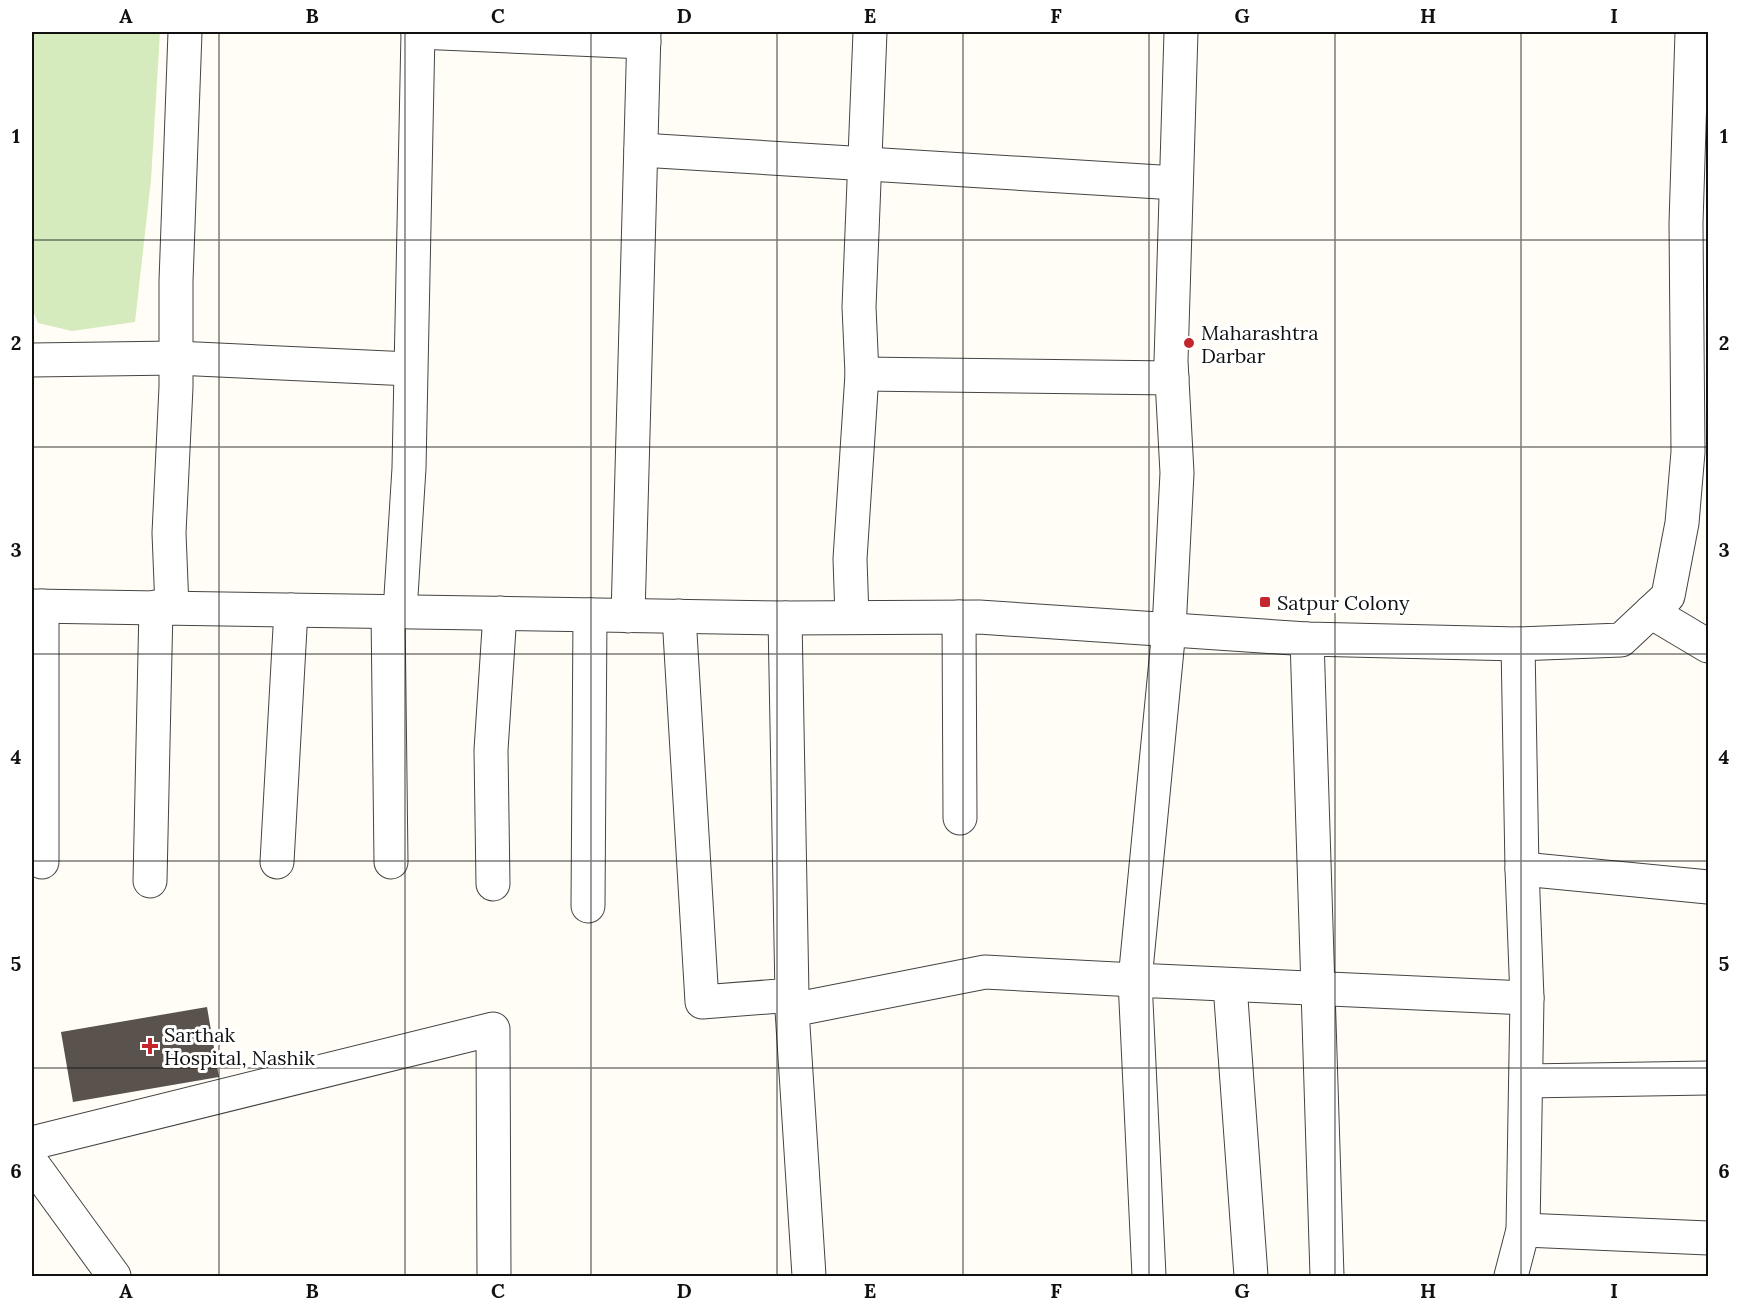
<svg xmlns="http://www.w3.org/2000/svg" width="1740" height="1308" font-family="Lora,serif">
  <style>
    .green { fill: #d5ebbd }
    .building { fill: #5a524d }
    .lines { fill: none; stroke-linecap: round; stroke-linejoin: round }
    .minor-casing { stroke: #444; stroke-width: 35 }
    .minor { stroke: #fff; stroke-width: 33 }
    .grid { fill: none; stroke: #111; stroke-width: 1.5; stroke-opacity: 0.55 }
    .poi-dot { fill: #c4262e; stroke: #fff; stroke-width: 2 }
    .labels { text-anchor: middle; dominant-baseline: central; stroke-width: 6; stroke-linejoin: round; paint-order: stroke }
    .poi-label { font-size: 20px; fill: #111; stroke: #fff; text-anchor: start }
    .neatline { fill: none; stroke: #111; stroke-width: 2 }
    .grid-label { font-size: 20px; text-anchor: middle; font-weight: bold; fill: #111 }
  </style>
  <rect width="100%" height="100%" fill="#fffdf5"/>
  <polygon class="green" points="32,32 160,32 151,180 135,322 72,331 38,323 32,308"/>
  <polygon class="building" points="207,1007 219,1077 73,1102 61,1032"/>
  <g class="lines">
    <defs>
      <g id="minor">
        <polyline points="418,32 644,42"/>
        <polyline points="641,150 1176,183"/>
        <polyline points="32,360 176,358 410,369"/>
        <polyline points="862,374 1172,378"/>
        <polyline points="32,606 785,618 979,617 1307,639 1518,644 1621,640 1668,596 1682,523 1688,452 1686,223 1692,32"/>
        <polyline points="42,606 42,862"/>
        <polyline points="172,608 169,533 176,387 176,281 185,32"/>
        <polyline points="388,612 391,862"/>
        <polyline points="400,612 409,468 418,32"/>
        <polyline points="1651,612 1708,646"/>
        <polyline points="628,616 644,32"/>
        <polyline points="679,616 702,1002 792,995 785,618"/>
        <polyline points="852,617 850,559 862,374 859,307 870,32"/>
        <polyline points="959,617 960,818"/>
        <polyline points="1307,639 1327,1276"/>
        <polyline points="1518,644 1522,869"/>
        <polyline points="277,862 291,610"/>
        <polyline points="150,881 156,607"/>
        <polyline points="493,884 491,750 500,613"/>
        <polyline points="588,906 590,615"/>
        <polyline points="1230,985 1251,1276"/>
        <polyline points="1526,1081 1708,1078"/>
        <polyline points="32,1143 493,1029 494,1276"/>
        <polyline points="32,1163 114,1276"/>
        <polyline points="1523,1230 1708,1238"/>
        <polyline points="809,1276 792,1010 985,972 1135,980 1169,629 1177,473 1171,361 1181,32"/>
        <polyline points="1149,1276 1135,980 1527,998 1522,869 1708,887"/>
        <polyline points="1511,1276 1523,1230 1527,998"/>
      </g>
    </defs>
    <use href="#minor" class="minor-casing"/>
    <use href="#minor" class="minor"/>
  </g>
  <path class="grid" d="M219,32v1244M405,32v1244M591,32v1244M777,32v1244M963,32v1244M1149,32v1244M1335,32v1244M1521,32v1244M32,240h1676M32,447h1676M32,654h1676M32,861h1676M32,1068h1676"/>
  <g class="poi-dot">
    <circle cx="1189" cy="343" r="6"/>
    <rect x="1259" y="596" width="12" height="12" rx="3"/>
    <path d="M147 1037h6v6h6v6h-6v6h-6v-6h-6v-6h6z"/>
  </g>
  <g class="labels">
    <g class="poi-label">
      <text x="1201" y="332">Maharashtra<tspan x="1201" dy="23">Darbar</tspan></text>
      <text x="1277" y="602">Satpur Colony</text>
      <text x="164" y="1034">Sarthak<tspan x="164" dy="23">Hospital, Nashik</tspan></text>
    </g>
  </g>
  <rect width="1740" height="1308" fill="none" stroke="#ffffff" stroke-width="66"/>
  <rect x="33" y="33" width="1674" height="1242" class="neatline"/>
  <g class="grid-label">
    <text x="126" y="23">A</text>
    <text x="312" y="23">B</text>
    <text x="498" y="23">C</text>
    <text x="684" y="23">D</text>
    <text x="870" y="23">E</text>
    <text x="1056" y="23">F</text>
    <text x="1242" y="23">G</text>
    <text x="1428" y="23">H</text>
    <text x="1614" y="23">I</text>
    <text x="16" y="143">1</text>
    <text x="1724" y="143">1</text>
    <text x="16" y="350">2</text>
    <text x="1724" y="350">2</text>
    <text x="16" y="557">3</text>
    <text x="1724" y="557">3</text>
    <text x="16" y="764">4</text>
    <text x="1724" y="764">4</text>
    <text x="16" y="971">5</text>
    <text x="1724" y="971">5</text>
    <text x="16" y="1178">6</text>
    <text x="1724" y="1178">6</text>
    <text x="126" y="1298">A</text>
    <text x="312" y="1298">B</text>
    <text x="498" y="1298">C</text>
    <text x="684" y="1298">D</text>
    <text x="870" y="1298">E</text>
    <text x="1056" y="1298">F</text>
    <text x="1242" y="1298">G</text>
    <text x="1428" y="1298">H</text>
    <text x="1614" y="1298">I</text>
  </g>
</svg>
